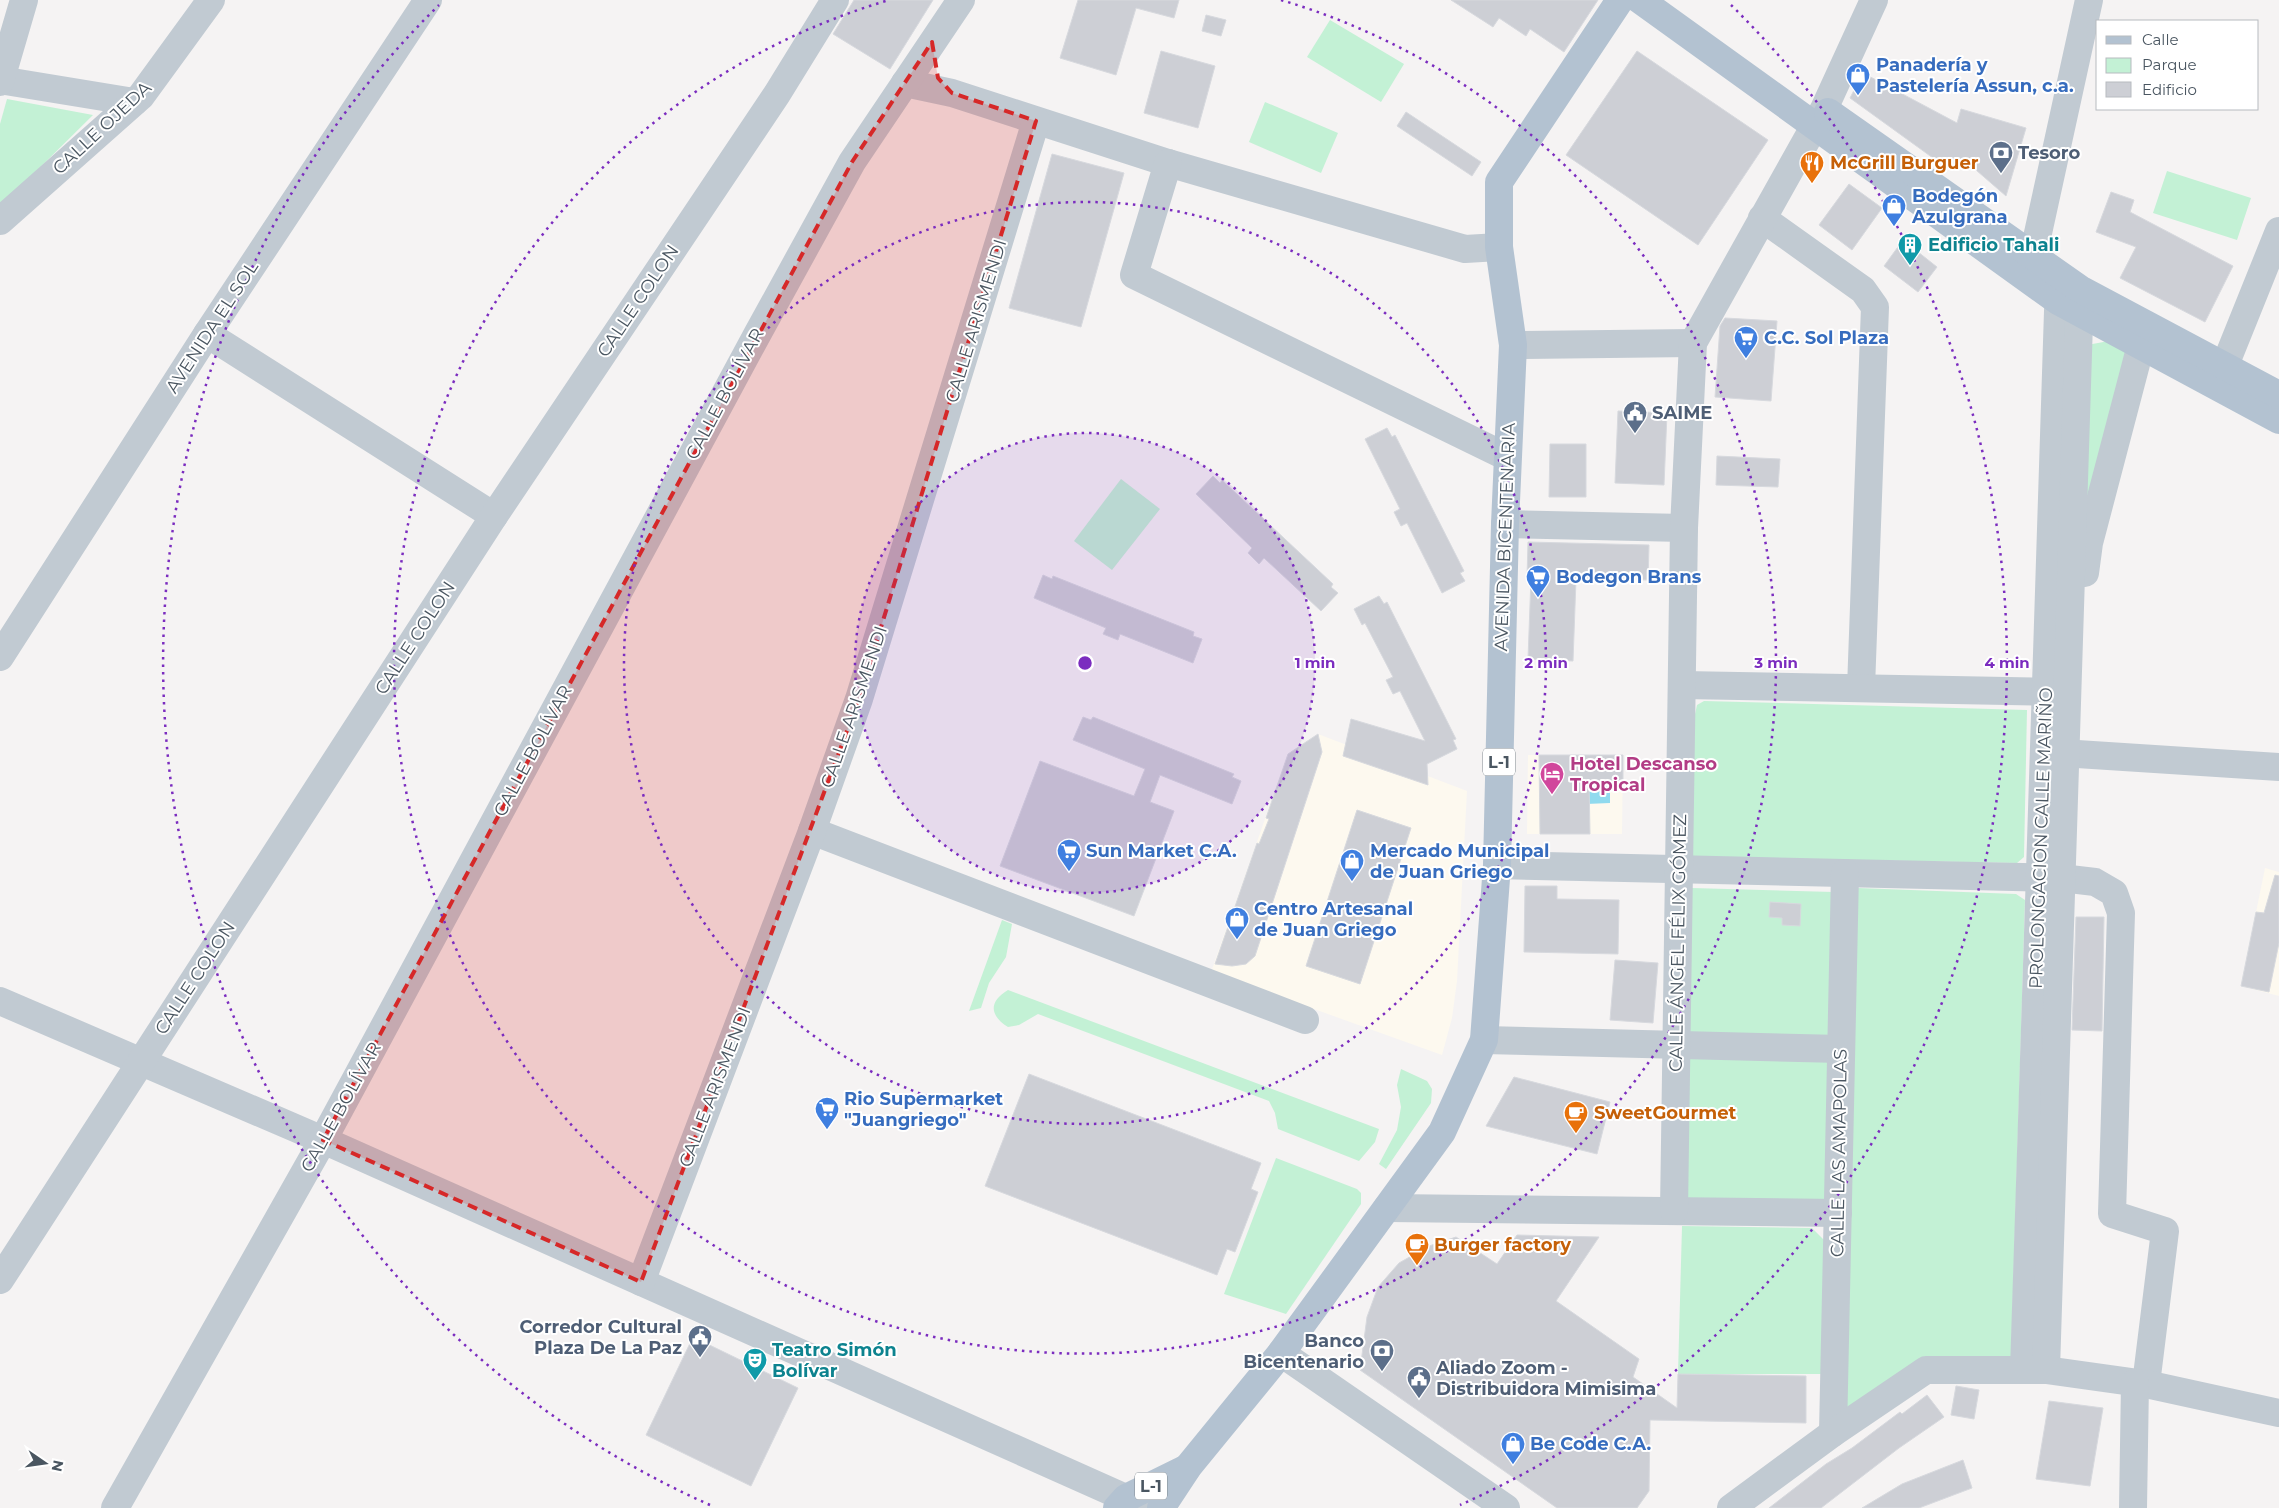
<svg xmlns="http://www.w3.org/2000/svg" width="2279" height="1508" font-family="Montserrat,sans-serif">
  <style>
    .commercial { fill: #fdf9ef }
    .green { fill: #c3f1d5 }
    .water { fill: #90daee }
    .building { fill: #cdcfd5; stroke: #d7d9de }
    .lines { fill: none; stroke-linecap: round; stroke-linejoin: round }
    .minor { stroke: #c1cad2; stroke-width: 28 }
    .major { stroke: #b3c2d1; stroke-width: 28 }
    .marked { fill: #d62828; fill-opacity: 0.2; stroke: #d62828; stroke-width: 4; stroke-dasharray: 10 6; stroke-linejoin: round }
    .ring { fill: none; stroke: #7b2cbf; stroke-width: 2.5; stroke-dasharray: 2.5 5 }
    .labels { text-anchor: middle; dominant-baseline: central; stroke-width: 4; stroke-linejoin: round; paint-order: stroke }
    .shield { fill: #fff; stroke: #808990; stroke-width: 1 }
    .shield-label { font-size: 16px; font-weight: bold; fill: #4a5661 }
    .shop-label { font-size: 18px; font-weight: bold; fill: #366cbe; stroke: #fff; text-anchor: start }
    .street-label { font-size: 18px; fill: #4a5661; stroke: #fff }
    .service-label { font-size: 18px; font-weight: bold; fill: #4e5e75; stroke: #fff; text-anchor: start }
    .food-label { font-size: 18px; font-weight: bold; fill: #c56008; stroke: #fff; text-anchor: start }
    .culture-label { font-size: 18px; font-weight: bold; fill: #0d838f; stroke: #fff; text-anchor: start }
    .hotel-label { font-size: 18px; font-weight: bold; fill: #b23c85; stroke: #fff; text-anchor: start }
    .centre { fill: #7b2cbf; stroke: #fff; stroke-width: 2.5 }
    .ring-label { font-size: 15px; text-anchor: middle; font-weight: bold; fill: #7b2cbf; stroke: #fff; stroke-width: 4; stroke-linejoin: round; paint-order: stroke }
  </style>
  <rect width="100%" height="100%" fill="#f5f3f3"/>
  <g class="commercial">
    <polygon points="1318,734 1467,791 1457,981 1452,1018 1442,1055 1211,972 1288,754"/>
    <polygon points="1528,755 1623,755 1622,834 1527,834"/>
    <polygon points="2265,868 2279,872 2279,996 2241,986"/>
  </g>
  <g class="green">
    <polygon points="1330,20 1404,64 1381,102 1307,57"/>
    <polygon points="7,99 93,115 0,207 0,124"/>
    <polygon points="1265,102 1338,133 1321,173 1249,142"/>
    <polygon points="2167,171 2251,198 2237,240 2153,213"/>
    <polygon points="2109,341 2128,350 2084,511 2087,345"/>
    <polygon points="1121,479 1160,509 1112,570 1074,541"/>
    <polygon points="1704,701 2027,710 2024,857 2017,863 1690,857 1695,714 1697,705"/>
    <polygon points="1692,888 1834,892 1830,1036 1687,1032"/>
    <polygon points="1858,888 2016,894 2025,900 2011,1358 1926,1357 1841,1416"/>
    <polygon points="1002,920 1012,924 1006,957 989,983 981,1008 969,1011"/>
    <path d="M1008,990l371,139 -4,13 -16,19 -81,-32 -3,-16 -6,-12 -231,-87 -19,11 -11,2c-18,-11 -20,-25 0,-37z"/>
    <polygon points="1686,1057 1830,1061 1826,1205 1682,1202"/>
    <polygon points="1401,1069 1427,1081 1432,1089 1431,1103 1386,1169 1379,1164 1397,1130 1401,1107 1397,1085"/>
    <polygon points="1276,1158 1357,1189 1361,1193 1361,1204 1286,1314 1224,1294"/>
    <polygon points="1682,1226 1812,1228 1828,1244 1824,1374 1678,1374"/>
  </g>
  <polygon class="water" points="1610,786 1610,803 1586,804 1586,787"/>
  <g class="building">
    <polygon points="854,0 933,0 890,69 833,34"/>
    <polygon points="1078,0 1179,0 1174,18 1136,8 1116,75 1060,58"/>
    <polygon points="1451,0 1598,0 1564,52 1530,29 1526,36 1499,18 1493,27"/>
    <polygon points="1206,15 1226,20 1221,36 1202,31"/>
    <polygon points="1161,51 1215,66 1198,128 1144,113"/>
    <polygon points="1637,51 1768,140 1698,245 1566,155"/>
    <polygon points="1863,73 1957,123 1961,109 2026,128 2006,196 1976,170 1933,158 1850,98"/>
    <polygon points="1406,112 1481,162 1472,176 1397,126"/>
    <polygon points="1052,154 1124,173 1081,327 1009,308"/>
    <polygon points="1849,184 1882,208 1852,250 1819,225"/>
    <polygon points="2111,192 2134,200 2130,212 2233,266 2205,322 2120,278 2136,247 2096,232"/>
    <polygon points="1903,240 1937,267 1918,292 1884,266"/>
    <polygon points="1725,318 1777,321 1771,401 1715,397 1720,326"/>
    <polygon points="1618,411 1667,413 1664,485 1615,483"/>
    <polygon points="1387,428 1392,437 1395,435 1464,571 1460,573 1465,581 1442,593 1407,523 1401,526 1394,512 1400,509 1365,439"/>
    <polygon points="1550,444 1586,444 1586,497 1549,497"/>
    <polygon points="1717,456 1780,459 1778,487 1716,485"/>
    <polygon points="1213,476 1220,483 1222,480 1333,584 1331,587 1338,593 1321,611 1264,558 1259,564 1248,553 1252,548 1196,494"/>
    <polygon points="1528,542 1649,545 1648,580 1576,579 1573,661 1528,659 1531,578 1527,578"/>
    <polygon points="1043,575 1052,579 1053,576 1194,632 1193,636 1202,639 1193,663 1120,634 1118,640 1103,634 1106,628 1034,598"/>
    <polygon points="1379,596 1384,604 1387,602 1456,739 1453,740 1457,749 1427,764 1428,785 1343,756 1351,719 1425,741 1400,691 1393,694 1386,680 1393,677 1365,623 1362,625 1354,609"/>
    <polygon points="1083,717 1091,720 1093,717 1234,774 1232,777 1241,781 1232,804 1160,775 1150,802 1174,811 1134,916 1000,866 1040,761 1134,796 1145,769 1073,740"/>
    <polygon points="1318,734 1322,752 1255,956 1246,964 1232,966 1215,964 1257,843 1259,844 1269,819 1266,818 1288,754"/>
    <polygon points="1539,755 1623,755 1623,781 1589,781 1590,834 1540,834"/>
    <polygon points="1357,810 1411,828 1360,984 1306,966"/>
    <polygon points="2275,875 2279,876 2279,943 2269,992 2241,986 2256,912 2264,913"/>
    <polygon points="1525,886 1557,886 1557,899 1619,900 1618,954 1524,952"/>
    <polygon points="1770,902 1801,904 1800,926 1782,925 1782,918 1769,917"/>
    <polygon points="2076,917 2104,917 2102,1031 2072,1030"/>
    <polygon points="1615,960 1658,963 1653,1023 1610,1020"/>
    <polygon points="1029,1074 1261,1163 1251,1189 1258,1192 1235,1252 1227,1249 1217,1275 985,1186"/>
    <polygon points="1514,1077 1610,1102 1597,1154 1486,1126"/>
    <polygon points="1517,1235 1599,1237 1556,1301 1639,1359 1633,1377 1677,1408 1678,1374 1806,1376 1806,1423 1650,1420 1649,1491 1637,1508 1557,1508 1360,1370 1367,1317 1378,1287 1399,1263 1429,1246 1456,1237 1497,1264"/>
    <polygon points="693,1337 798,1388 751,1486 646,1435"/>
    <polygon points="1956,1386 1979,1390 1974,1419 1951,1415"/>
    <polygon points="1927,1395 1944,1417 1899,1448 1821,1508 1769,1508 1826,1464 1852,1448 1900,1412 1902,1414"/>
    <polygon points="2049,1401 2103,1408 2090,1486 2036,1479"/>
    <polygon points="1963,1460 1972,1488 1919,1508 1862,1508 1902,1484"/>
  </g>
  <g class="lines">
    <g class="minor">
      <polyline points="0,80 134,102"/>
      <polyline points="0,82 24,0"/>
      <polyline points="905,83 952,93 1168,163 1465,249 1499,247"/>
      <polyline points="1168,163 1134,275 1507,457"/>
      <polyline points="1762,218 1863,290 1875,307 1861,688"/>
      <polyline points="0,221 141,96 211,0"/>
      <polyline points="2033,256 2089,0"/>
      <polyline points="207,334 494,516"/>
      <polyline points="1513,345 1693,343"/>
      <polyline points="2217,385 2279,231"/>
      <polyline points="1505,524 1684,528"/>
      <polyline points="2085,573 2089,543 2141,345"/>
      <polyline points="0,657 207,334 428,0"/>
      <polyline points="1683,685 2064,692"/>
      <polyline points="2046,752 2279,767"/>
      <polyline points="812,831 1305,1020"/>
      <polyline points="1497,865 2061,878 2095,882 2114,893 2121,913 2112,1214 2165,1231 2146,1384"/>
      <polyline points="0,1001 323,1140 1148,1508"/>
      <polyline points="1484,1040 1841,1049"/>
      <polyline points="1387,1208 1838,1213"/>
      <polyline points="1674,1211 1684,528 1693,343 1824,109 1874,0"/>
      <polyline points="0,1280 494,516 777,94 835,0"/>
      <polyline points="641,1282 812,831 859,699 1036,121"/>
      <polyline points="1281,1353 1506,1508"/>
      <polyline points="2024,1370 2059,280"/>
      <polyline points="2046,1370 2080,290"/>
      <polyline points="1833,1433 1845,873"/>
      <polyline points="115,1508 323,1140 758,333 852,162 961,0"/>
      <polyline points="1731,1508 1833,1433 1926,1370 2046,1370 2146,1384 2279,1413"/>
      <polyline points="2133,1508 2135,1383"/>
    </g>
    <g class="major">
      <polyline points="1640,0 2058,301 2279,420"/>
      <polyline points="1828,112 2080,289 2279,395"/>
      <polyline points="1117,1508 1126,1498 1187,1468"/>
      <polyline points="1161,1508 1188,1467 1281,1353 1442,1132 1484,1040 1497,865 1505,524 1513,345 1499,247 1499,182 1620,0"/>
    </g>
  </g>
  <path class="marked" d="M932,42l6,36 14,15 84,28 -177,578 -218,583 -318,-142 529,-978z"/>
  <circle cx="1085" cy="663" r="230" fill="#7b2cbf" fill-opacity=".12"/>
  <g class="ring">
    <circle cx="1085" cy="663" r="230"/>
    <circle cx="1085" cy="663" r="461"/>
    <path d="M1281 0A691 691 0 1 1 889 0"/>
    <path d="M710 1505A922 922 0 0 1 439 5M1731 5A922 922 0 0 1 1460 1505"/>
  </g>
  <defs>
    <symbol id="shop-pin" viewBox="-11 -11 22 30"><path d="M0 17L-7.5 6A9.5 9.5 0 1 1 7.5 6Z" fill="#3f7fe0" stroke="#fff"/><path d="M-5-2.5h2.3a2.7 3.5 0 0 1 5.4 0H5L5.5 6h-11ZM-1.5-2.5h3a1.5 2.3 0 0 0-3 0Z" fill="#fff"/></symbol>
    <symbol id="bank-pin" viewBox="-11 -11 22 30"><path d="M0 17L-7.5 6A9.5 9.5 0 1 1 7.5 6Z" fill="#5c6f8a" stroke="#fff"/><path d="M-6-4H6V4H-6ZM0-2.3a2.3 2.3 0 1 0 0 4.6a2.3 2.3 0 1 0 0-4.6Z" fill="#fff"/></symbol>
    <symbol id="restaurant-pin" viewBox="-11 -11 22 30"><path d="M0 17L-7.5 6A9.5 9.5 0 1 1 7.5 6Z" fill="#e8710a" stroke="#fff"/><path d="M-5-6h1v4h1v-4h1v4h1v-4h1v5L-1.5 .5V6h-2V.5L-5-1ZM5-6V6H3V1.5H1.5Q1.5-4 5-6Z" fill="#fff"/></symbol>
    <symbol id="building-pin" viewBox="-11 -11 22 30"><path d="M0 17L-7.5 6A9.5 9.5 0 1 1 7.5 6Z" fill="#0f9aa8" stroke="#fff"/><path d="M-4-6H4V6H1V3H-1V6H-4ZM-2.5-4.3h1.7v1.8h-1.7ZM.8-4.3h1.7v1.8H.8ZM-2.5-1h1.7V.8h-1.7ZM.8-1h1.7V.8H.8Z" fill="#fff"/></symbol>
    <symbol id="supermarket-pin" viewBox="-11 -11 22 30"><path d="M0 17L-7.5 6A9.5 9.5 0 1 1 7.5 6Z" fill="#3f7fe0" stroke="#fff"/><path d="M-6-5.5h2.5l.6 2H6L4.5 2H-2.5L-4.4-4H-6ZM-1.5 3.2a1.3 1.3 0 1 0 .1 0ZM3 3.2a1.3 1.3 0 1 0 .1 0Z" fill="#fff"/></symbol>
    <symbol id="civic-pin" viewBox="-11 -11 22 30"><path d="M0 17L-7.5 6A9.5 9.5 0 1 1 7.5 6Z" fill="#5c6f8a" stroke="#fff"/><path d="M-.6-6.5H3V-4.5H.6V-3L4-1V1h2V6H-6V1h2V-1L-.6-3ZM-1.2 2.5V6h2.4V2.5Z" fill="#fff"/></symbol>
    <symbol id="hotel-pin" viewBox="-11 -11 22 30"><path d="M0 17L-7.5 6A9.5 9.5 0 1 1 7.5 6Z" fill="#d1479c" stroke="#fff"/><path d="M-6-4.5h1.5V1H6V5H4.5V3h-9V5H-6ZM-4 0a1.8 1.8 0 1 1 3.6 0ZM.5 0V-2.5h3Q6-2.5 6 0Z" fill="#fff"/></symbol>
    <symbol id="cafe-pin" viewBox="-11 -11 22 30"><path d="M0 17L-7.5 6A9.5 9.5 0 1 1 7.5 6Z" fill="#e8710a" stroke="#fff"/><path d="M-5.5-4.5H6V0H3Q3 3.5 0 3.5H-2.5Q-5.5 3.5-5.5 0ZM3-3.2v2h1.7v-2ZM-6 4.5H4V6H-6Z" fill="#fff"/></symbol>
    <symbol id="theatre-pin" viewBox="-11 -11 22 30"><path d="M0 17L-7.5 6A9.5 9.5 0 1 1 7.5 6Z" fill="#0f9aa8" stroke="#fff"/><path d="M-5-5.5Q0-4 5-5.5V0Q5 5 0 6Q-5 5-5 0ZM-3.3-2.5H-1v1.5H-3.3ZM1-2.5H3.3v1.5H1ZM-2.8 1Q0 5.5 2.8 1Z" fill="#fff"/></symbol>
  </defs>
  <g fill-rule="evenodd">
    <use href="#shop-pin" x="1844" y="61" width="28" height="38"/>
    <use href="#bank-pin" x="1987" y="139" width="28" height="38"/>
    <use href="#restaurant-pin" x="1798" y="149" width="28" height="38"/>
    <use href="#shop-pin" x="1880" y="192" width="28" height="38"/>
    <use href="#building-pin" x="1896" y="231" width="28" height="38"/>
    <use href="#supermarket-pin" x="1732" y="324" width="28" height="38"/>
    <use href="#civic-pin" x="1621" y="399" width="28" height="38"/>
    <use href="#supermarket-pin" x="1524" y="563" width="28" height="38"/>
    <use href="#hotel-pin" x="1538" y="760" width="28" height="38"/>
    <use href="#supermarket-pin" x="1055" y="837" width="28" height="38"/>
    <use href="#shop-pin" x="1338" y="847" width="28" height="38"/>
    <use href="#shop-pin" x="1223" y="905" width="28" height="38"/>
    <use href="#supermarket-pin" x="813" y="1095" width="28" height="38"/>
    <use href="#cafe-pin" x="1562" y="1099" width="28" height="38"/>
    <use href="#cafe-pin" x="1403" y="1231" width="28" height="38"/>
    <use href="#civic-pin" x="686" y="1323" width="28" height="38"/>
    <use href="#bank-pin" x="1368" y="1337" width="28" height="38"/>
    <use href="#theatre-pin" x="741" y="1346" width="28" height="38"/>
    <use href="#civic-pin" x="1405" y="1364" width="28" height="38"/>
    <use href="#shop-pin" x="1499" y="1430" width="28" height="38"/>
  </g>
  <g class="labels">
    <g class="shield">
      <rect x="1483" y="748.5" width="32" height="27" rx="4"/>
      <rect x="1135" y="1472.5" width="32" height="27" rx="4"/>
    </g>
    <g class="shield-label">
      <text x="1499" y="762">L-1</text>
      <text x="1151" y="1486">L-1</text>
    </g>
    <g class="shop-label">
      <text x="1876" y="65">Panadería y<tspan x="1876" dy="21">Pastelería Assun, c.a.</tspan></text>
      <text x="1912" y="196">Bodegón<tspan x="1912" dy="21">Azulgrana</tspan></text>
      <text x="1764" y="338">C.C. Sol Plaza</text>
      <text x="1556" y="577">Bodegon Brans</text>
      <text x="1086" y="851">Sun Market C.A.</text>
      <text x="1370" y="851">Mercado Municipal<tspan x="1370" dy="21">de Juan Griego</tspan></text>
      <text x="1254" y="909">Centro Artesanal<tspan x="1254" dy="21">de Juan Griego</tspan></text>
      <text x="844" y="1099">Rio Supermarket<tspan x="844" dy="21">"Juangriego"</tspan></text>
      <text x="1530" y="1444">Be Code C.A.</text>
    </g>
    <g class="street-label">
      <text transform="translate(102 128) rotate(-43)">CALLE OJEDA</text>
      <text transform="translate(638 301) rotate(-56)">CALLE COLON</text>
      <text transform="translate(976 321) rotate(-73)">CALLE ARISMENDI</text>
      <text transform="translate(212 327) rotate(-57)">AVENIDA EL SOL</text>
      <text transform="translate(725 394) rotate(-62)">CALLE BOLÍVAR</text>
      <text transform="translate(1505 537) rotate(-88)">AVENIDA BICENTENARIA</text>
      <text transform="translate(415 638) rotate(-57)">CALLE COLON</text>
      <text transform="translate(854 707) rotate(-71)">CALLE ARISMENDI</text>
      <text transform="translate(533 751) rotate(-62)">CALLE BOLÍVAR</text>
      <text transform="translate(2041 838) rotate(-88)">PROLONGACION CALLE MARIÑO</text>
      <text transform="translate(1678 943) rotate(-89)">CALLE ÁNGEL FÉLIX GÓMEZ</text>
      <text transform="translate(195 978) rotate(-57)">CALLE COLON</text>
      <text transform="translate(715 1087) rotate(-69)">CALLE ARISMENDI</text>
      <text transform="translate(341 1107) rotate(-61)">CALLE BOLÍVAR</text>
      <text transform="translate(1839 1153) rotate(-89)">CALLE LAS AMAPOLAS</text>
    </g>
    <g class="service-label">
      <text x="2018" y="153">Tesoro</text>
      <text x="1652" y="413">SAIME</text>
      <text x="682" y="1327" text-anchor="end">Corredor Cultural<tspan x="682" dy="21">Plaza De La Paz</tspan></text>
      <text x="1364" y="1341" text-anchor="end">Banco<tspan x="1364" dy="21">Bicentenario</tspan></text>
      <text x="1436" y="1368">Aliado Zoom -<tspan x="1436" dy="21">Distribuidora Mimisima</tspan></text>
    </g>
    <g class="food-label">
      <text x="1830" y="163">McGrill Burguer</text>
      <text x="1594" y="1113">SweetGourmet</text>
      <text x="1434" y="1245">Burger factory</text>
    </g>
    <g class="culture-label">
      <text x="1928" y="245">Edificio Tahali</text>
      <text x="772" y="1350">Teatro Simón<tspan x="772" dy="21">Bolívar</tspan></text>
    </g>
    <g class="hotel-label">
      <text x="1570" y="764">Hotel Descanso<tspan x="1570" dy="21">Tropical</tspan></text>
    </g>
  </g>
  <circle cx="1085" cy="663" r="8" class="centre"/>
  <g class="ring-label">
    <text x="1315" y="668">1 min</text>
    <text x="1546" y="668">2 min</text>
    <text x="1776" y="668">3 min</text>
    <text x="2007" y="668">4 min</text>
  </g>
  <rect x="2096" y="20" width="162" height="90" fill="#ffffff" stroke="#b7bbc0"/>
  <rect x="2106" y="36" width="25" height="8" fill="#b3c2d1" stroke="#b7bbc0"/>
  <text x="2142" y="45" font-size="15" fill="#4a5661">Calle</text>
  <rect x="2106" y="58" width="25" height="15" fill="#c3f1d5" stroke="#b7bbc0"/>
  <text x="2142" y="70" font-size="15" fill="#4a5661">Parque</text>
  <rect x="2106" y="82" width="25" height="15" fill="#cdcfd5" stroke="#b7bbc0"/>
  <text x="2142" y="95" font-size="15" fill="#4a5661">Edificio</text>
  <g transform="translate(45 1463) rotate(103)" stroke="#ffffff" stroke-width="4" paint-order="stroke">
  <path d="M0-4L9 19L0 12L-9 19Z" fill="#4a5661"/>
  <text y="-8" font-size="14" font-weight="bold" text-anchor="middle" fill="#4a5661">N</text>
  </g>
</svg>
